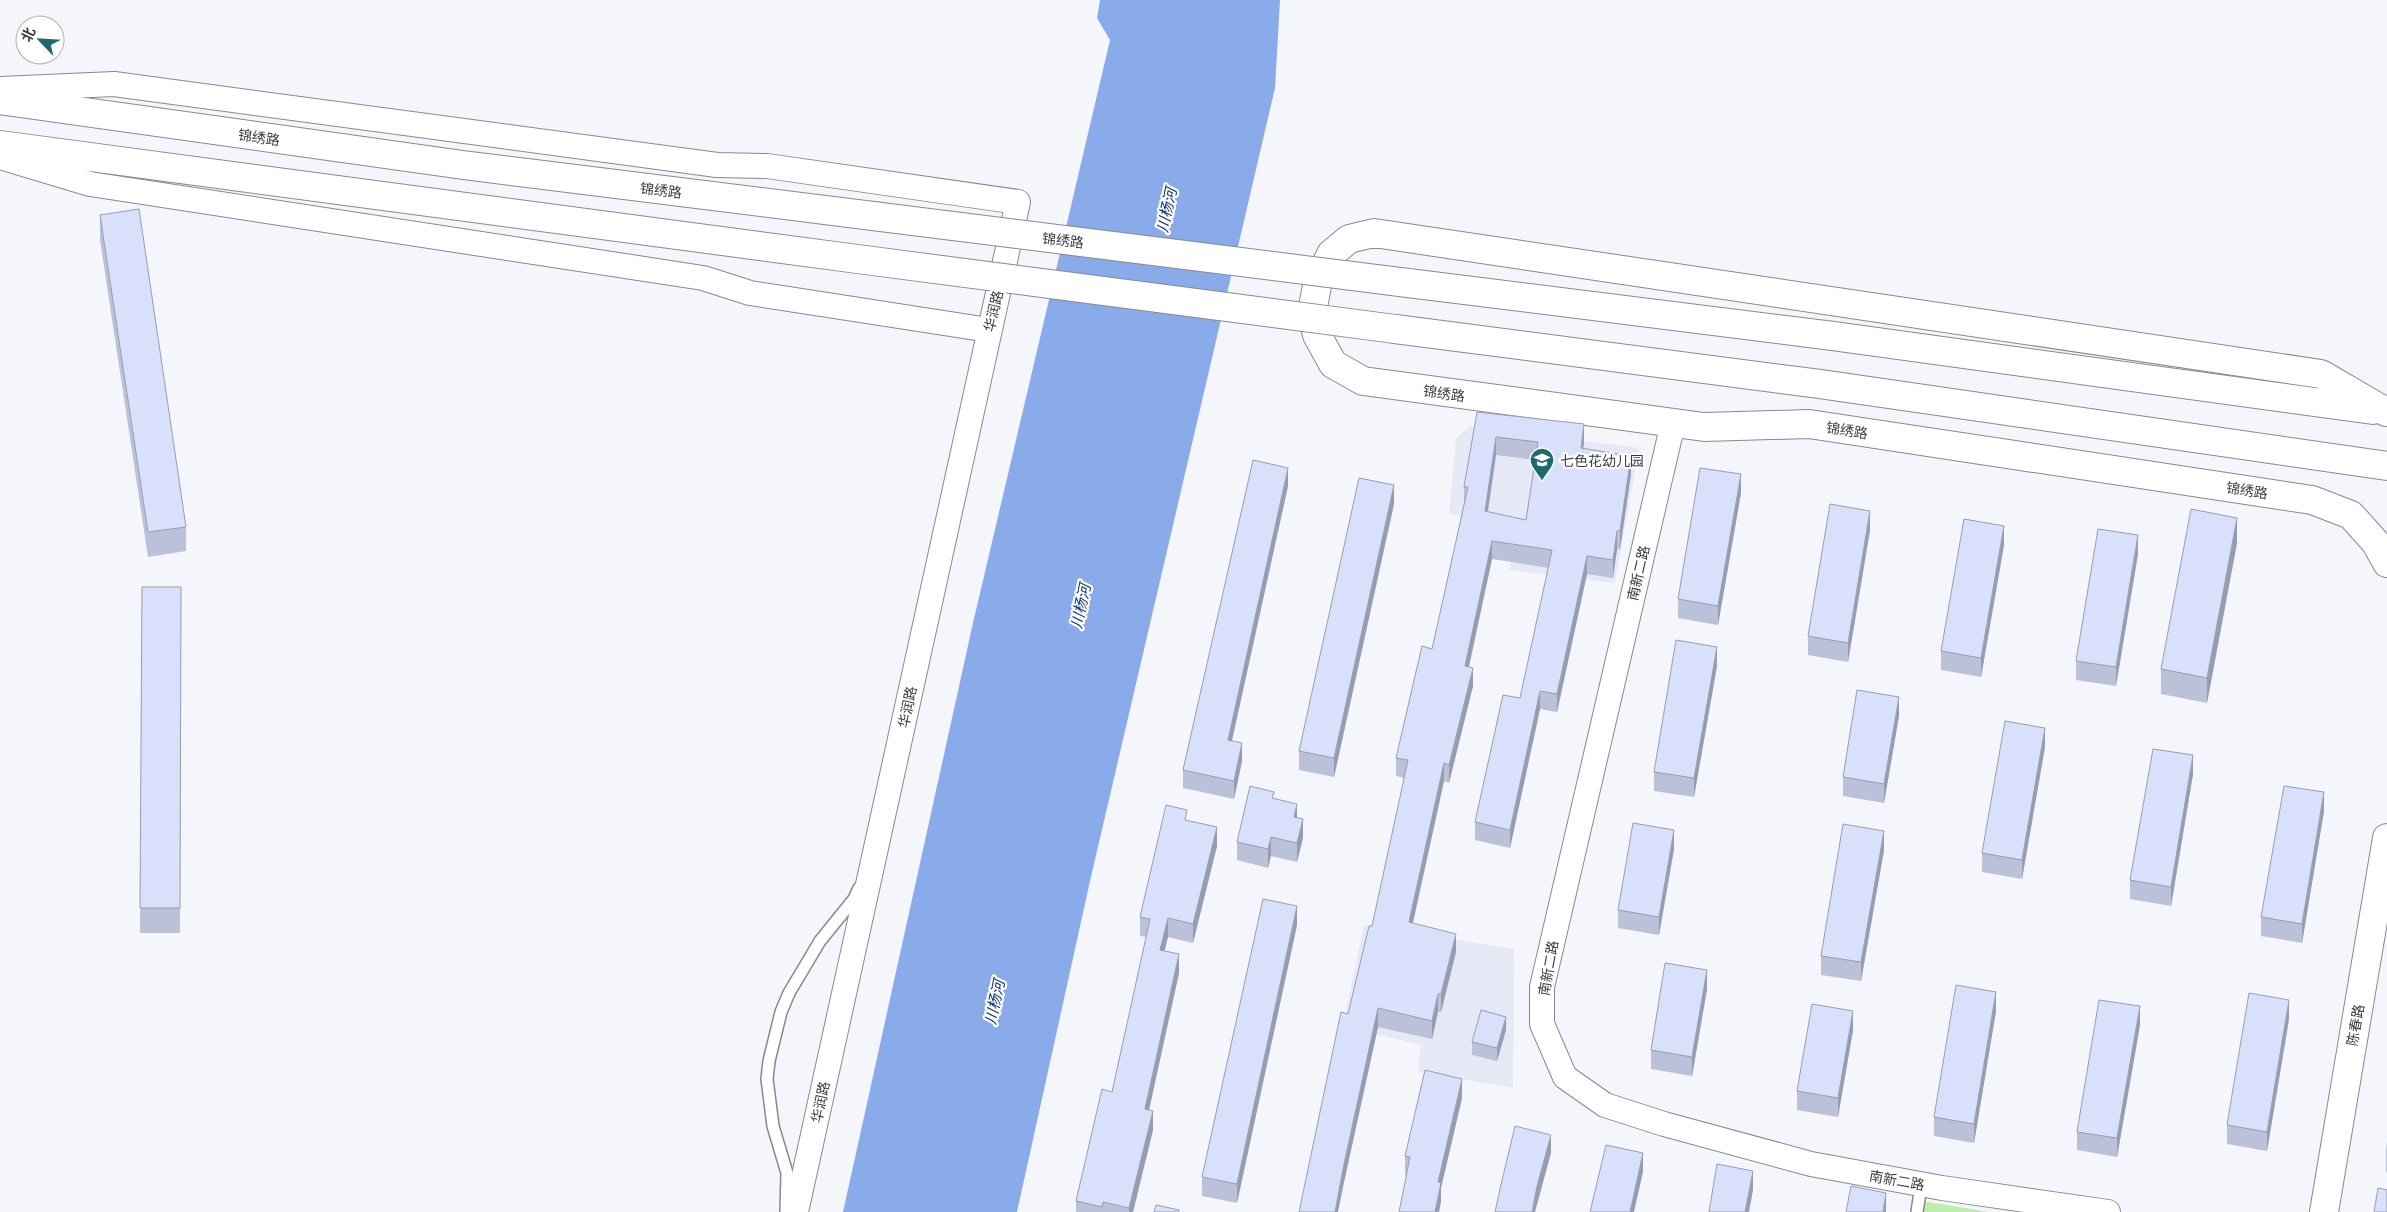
<svg xmlns="http://www.w3.org/2000/svg" width="2387" height="1212" font-family="Lato,'Noto Sans SC',sans-serif">
  <style>
    .built { fill: #e6e9f5 }
    .green { fill: #c0ecac }
    .water { fill: #8aabea }
    .lines { fill: none; stroke-linecap: round; stroke-linejoin: round }
    .lane-casing { stroke: #88898e; stroke-width: 14 }
    .street-casing { stroke: #88898e; stroke-width: 26 }
    .secondary-casing { stroke: #88898e; stroke-width: 30 }
    .lane { stroke: #fff; stroke-width: 11 }
    .street { stroke: #fff; stroke-width: 24 }
    .secondary { stroke: #fff; stroke-width: 28 }
    .secondary-bridge-casing { stroke: #88898e; stroke-width: 30; stroke-linecap: butt }
    .secondary-bridge { stroke: #fff; stroke-width: 28 }
    .wall { fill: #bac1d9; fill-rule: evenodd }
    .shaded-wall { fill: #979db0 }
    .building { fill: #d8e0fc; stroke: #979db0; fill-rule: evenodd }
    .labels { text-anchor: middle; dominant-baseline: central; stroke-width: 4.5; stroke-linejoin: round; paint-order: stroke }
    .street-label { font-size: 14px; fill: #3b3c3e; stroke: #fff }
    .poi-label { font-size: 14px; fill: #3b3c3e; stroke: #fff; text-anchor: start }
    .water-label { font-size: 15px; font-style: italic; fill: #11327a; stroke: #fff }
  </style>
  <rect width="100%" height="100%" fill="#f5f6fb"/>
  <g class="built">
    <polygon points="1469,426 1639,448 1615,583 1510,570 1513,523 1449,514 1456,439"/>
    <polygon points="1364,925 1514,949 1513,1088 1418,1071 1421,1045 1343,1026"/>
  </g>
  <polygon class="green" points="1922,1201 1989,1212 1920,1212"/>
  <polygon class="water" points="1100,0 1280,0 1275,88 1090,881 1017,1212 843,1212 973,623 1110,40 1097,18"/>
  <g class="lines">
    <defs>
      <g id="lane">
        <polyline points="786,1212 787,1173 773,1126 767,1079 769,1061 781,1012 789,993 820,941 854,899 859,888"/>
        <polyline points="1917,1212 1921,1185"/>
      </g>
      <g id="street">
        <polyline points="0,89 114,84 717,165 767,166 1018,202 796,1212"/>
        <polyline points="0,157 90,184 703,278 750,293 989,330"/>
        <polyline points="1673,423 1542,987 1542,1024 1565,1077 1605,1105 1664,1124 1811,1164 1942,1188 2108,1212"/>
      </g>
      <g id="secondary">
        <polyline points="0,100 463,165 873,216"/>
        <polyline points="0,145 865,260"/>
        <polyline points="1408,283 1833,336 2373,410"/>
        <polyline points="1395,329 1820,384 2387,466"/>
        <polyline points="2386,412 2321,374 1374,233 1349,239 1331,254 1318,281 1312,312 1317,335 1333,364 1363,381 1704,427 1809,424 2312,500 2351,515 2376,543 2387,563"/>
        <polyline points="2324,1212 2387,838"/>
      </g>
    </defs>
    <use href="#lane" class="lane-casing"/>
    <use href="#street" class="street-casing"/>
    <use href="#secondary" class="secondary-casing"/>
    <use href="#lane" class="lane"/>
    <use href="#street" class="street"/>
    <use href="#secondary" class="secondary"/>
    <defs>
      <g id="secondary-bridge">
        <polyline points="873,216 1408,283"/>
        <polyline points="865,260 1395,329"/>
      </g>
    </defs>
    <use href="#secondary-bridge" class="secondary-bridge-casing"/>
    <use href="#secondary-bridge" class="secondary-bridge"/>
  </g>
  <g class="wall">
    <polygon points="100,215 186,527 186,551 148,557 100,240"/>
    <path d="M1477,412l107,30 -1,7 48,25 -11,75h-3l-4,29 -26,-4 -30,138 -17,-3 -30,139 -35,-8v-18l45,-124 29,-130 -57,-9 -23,108 4,19 -24,97 -5,-2 -31,142 43,29 -15,60h-3l-6,27 -54,-12 -34,155 4,-168 24,-88 32,-148 -8,-2v-18l36,-109 32,-145v-17zM1496,455l39,5 -9,60 -38,-8z"/>
    <polygon points="1288,486 1232,741 1242,761 1234,799 1183,788 1183,770"/>
    <polygon points="1741,493 1718,625 1678,618 1678,599"/>
    <polygon points="1394,504 1334,777 1299,770 1299,751"/>
    <polygon points="1870,530 1848,662 1808,655 1808,636"/>
    <polygon points="2237,543 2207,703 2161,694 2161,669"/>
    <polygon points="2004,545 1981,677 1941,670 1941,651"/>
    <polygon points="2138,554 2116,686 2076,680 2076,661"/>
    <polygon points="142,587 181,587 180,933 140,933"/>
    <polygon points="1717,666 1694,797 1654,791 1654,772"/>
    <polygon points="1899,716 1884,803 1843,796 1843,777"/>
    <polygon points="2045,747 2022,879 1982,872 1982,853"/>
    <polygon points="2193,774 2171,906 2130,899 2130,880"/>
    <polygon points="1274,798 1297,817 1303,838 1297,862 1271,856 1268,868 1237,860 1237,842"/>
    <polygon points="2324,811 2302,943 2261,936 2261,917"/>
    <polygon points="1187,820 1217,846 1193,943 1168,937 1164,951 1179,973 1149,1110 1153,1130 1133,1212 1076,1212 1076,1201 1112,1092 1147,937 1140,936 1140,917"/>
    <polygon points="1674,849 1659,935 1618,928 1618,910"/>
    <polygon points="1884,850 1861,981 1821,975 1821,956"/>
    <polygon points="1297,925 1237,1203 1202,1196 1202,1177"/>
    <polygon points="1707,989 1692,1076 1651,1069 1651,1050"/>
    <polygon points="1996,1011 1974,1143 1934,1136 1934,1117"/>
    <polygon points="2289,1019 2267,1151 2227,1144 2227,1125"/>
    <polygon points="2140,1025 2117,1157 2077,1150 2077,1132"/>
    <polygon points="1506,1030 1497,1061 1472,1055 1472,1042"/>
    <polygon points="1853,1030 1838,1117 1797,1110 1797,1091"/>
    <polygon points="1462,1098 1441,1188 1441,1202 1405,1175 1405,1156"/>
    <polygon points="2387,1141 2387,1173 2386,1172 2386,1150"/>
  </g>
  <g class="shaded-wall">
    <polygon points="1584,424 1584,442 1581,466 1581,448"/>
    <polygon points="1496,437 1496,455 1485,529 1485,511"/>
    <polygon points="1631,456 1631,474 1620,549 1620,531"/>
    <polygon points="1288,468 1288,486 1228,758 1228,740"/>
    <polygon points="1741,474 1741,493 1718,625 1718,606"/>
    <polygon points="1394,485 1394,504 1334,777 1334,758"/>
    <polygon points="1870,511 1870,530 1848,662 1848,643"/>
    <polygon points="2237,518 2237,543 2207,703 2207,678"/>
    <polygon points="2004,526 2004,545 1981,677 1981,658"/>
    <polygon points="1617,531 1617,549 1613,578 1613,560"/>
    <polygon points="2138,535 2138,554 2116,686 2116,667"/>
    <polygon points="1492,541 1492,559 1465,684 1465,666"/>
    <polygon points="1587,556 1587,574 1557,712 1557,694"/>
    <polygon points="1717,647 1717,666 1694,797 1694,778"/>
    <polygon points="1473,668 1473,686 1449,783 1449,765"/>
    <polygon points="1540,691 1540,709 1510,848 1510,830"/>
    <polygon points="1899,697 1899,716 1884,803 1884,784"/>
    <polygon points="2045,728 2045,747 2022,879 2022,860"/>
    <polygon points="1242,743 1242,761 1234,799 1234,781"/>
    <polygon points="2193,755 2193,774 2171,906 2171,887"/>
    <polygon points="1444,763 1444,781 1409,940 1409,922"/>
    <polygon points="2324,792 2324,811 2302,943 2302,924"/>
    <polygon points="1297,804 1297,823 1294,817"/>
    <polygon points="1303,819 1303,838 1297,862 1297,843"/>
    <polygon points="1217,827 1217,846 1193,943 1193,924"/>
    <polygon points="1674,830 1674,849 1659,935 1659,917"/>
    <polygon points="1884,831 1884,850 1861,981 1861,962"/>
    <polygon points="1271,837 1271,856 1268,868 1268,849"/>
    <polygon points="1297,906 1297,925 1237,1203 1237,1184"/>
    <polygon points="1168,918 1168,937 1160,969 1160,950"/>
    <polygon points="1456,934 1456,952 1441,1012 1441,994"/>
    <polygon points="1179,954 1179,973 1145,1128 1145,1109"/>
    <polygon points="1707,970 1707,989 1692,1076 1692,1057"/>
    <polygon points="1996,992 1996,1011 1974,1143 1974,1124"/>
    <polygon points="1438,994 1438,1012 1432,1039 1432,1021"/>
    <polygon points="2289,1000 2289,1019 2267,1151 2267,1132"/>
    <polygon points="2140,1006 2140,1025 2117,1157 2117,1138"/>
    <polygon points="1378,1008 1378,1027 1344,1182 1338,1212 1335,1212 1344,1164"/>
    <polygon points="1853,1011 1853,1030 1838,1117 1838,1098"/>
    <polygon points="1506,1017 1506,1030 1497,1061 1497,1048"/>
    <polygon points="1462,1079 1462,1098 1441,1188 1441,1202 1439,1212 1435,1212 1438,1182"/>
    <polygon points="1153,1111 1153,1130 1133,1212 1129,1212 1129,1208"/>
    <polygon points="1551,1135 1551,1153 1535,1212 1532,1212 1537,1186"/>
    <polygon points="1643,1153 1643,1172 1634,1212 1630,1212"/>
    <polygon points="1753,1171 1753,1190 1749,1212 1745,1212"/>
    <polygon points="1886,1193 1886,1212 1883,1212"/>
  </g>
  <g class="building">
    <polygon points="139,209 186,527 148,532 100,215"/>
    <path d="M1477,412l107,12 -3,24 50,8 -11,75h-3l-4,29 -26,-4 -30,138 -17,-3 -30,139 -35,-8 28,-127 17,3 32,-148 -60,-9 -27,125 8,2 -24,97 -5,-2 -35,159 47,12 -15,60h-3l-6,27 -54,-13 -34,156 -9,48h-36l42,-200 7,2 21,-88h3l36,-166 -12,-2 26,-112 10,3 36,-162h-4zM1496,437l42,5 -12,78 -41,-9z"/>
    <polygon points="1253,460 1288,468 1228,740 1242,743 1234,781 1183,770"/>
    <polygon points="1700,468 1741,474 1718,606 1678,599"/>
    <polygon points="1359,478 1394,485 1334,758 1299,751"/>
    <polygon points="1830,504 1870,511 1848,643 1808,636"/>
    <polygon points="2191,509 2237,518 2207,678 2161,669"/>
    <polygon points="1964,519 2004,526 1981,658 1941,651"/>
    <polygon points="2098,529 2138,535 2116,667 2076,661"/>
    <polygon points="142,587 181,587 180,908 140,908"/>
    <polygon points="1676,640 1717,647 1694,778 1654,772"/>
    <polygon points="1857,690 1899,697 1884,784 1843,777"/>
    <polygon points="2005,721 2045,728 2022,860 1982,853"/>
    <polygon points="2153,749 2193,755 2171,887 2130,880"/>
    <polygon points="1250,786 1274,792 1272,798 1297,804 1294,817 1303,819 1297,843 1271,837 1268,849 1237,842"/>
    <polygon points="2284,786 2324,792 2302,924 2261,917"/>
    <polygon points="1166,805 1187,810 1185,820 1217,827 1193,924 1168,918 1160,950 1179,954 1145,1109 1153,1111 1129,1208 1103,1202 1102,1207 1076,1201 1102,1089 1112,1092 1150,919 1140,917"/>
    <polygon points="1633,823 1674,830 1659,917 1618,910"/>
    <polygon points="1843,824 1884,831 1861,962 1821,956"/>
    <polygon points="1263,899 1297,906 1237,1184 1202,1177"/>
    <polygon points="1665,963 1707,970 1692,1057 1651,1050"/>
    <polygon points="1956,985 1996,992 1974,1124 1934,1117"/>
    <polygon points="2249,993 2289,1000 2267,1132 2227,1125"/>
    <polygon points="2099,1000 2140,1006 2117,1138 2077,1132"/>
    <polygon points="1812,1004 1853,1011 1838,1098 1797,1091"/>
    <polygon points="1481,1010 1506,1017 1497,1048 1472,1042"/>
    <polygon points="1425,1070 1462,1079 1438,1182 1441,1183 1435,1212 1399,1212 1410,1157 1405,1156"/>
    <polygon points="1515,1126 1551,1135 1537,1186 1532,1212 1495,1212 1500,1189"/>
    <polygon points="1606,1145 1643,1153 1630,1212 1590,1212"/>
    <polygon points="1717,1164 1753,1171 1745,1212 1709,1212"/>
    <polygon points="1851,1186 1886,1193 1883,1212 1846,1212"/>
    <polygon points="2378,1188 2387,1190 2387,1212 2374,1212"/>
    <polygon points="1156,1205 1179,1210 1179,1212 1154,1212"/>
  </g>
  <defs>
    <symbol id="school-pin" viewBox="-11 -11 22 30"><path d="M0 17L-7.5 6A9.5 9.5 0 1 1 7.5 6Z" fill="#1e6b6f" stroke="#fff"/><path d="M0-5L7-2L0 1L-7-2ZM-4 1L0 2.5L4 1V4Q0 6-4 4Z" fill="#fff"/></symbol>
  </defs>
  <g fill-rule="evenodd">
    <use href="#school-pin" x="1528" y="446" width="28" height="38"/>
  </g>
  <g class="labels">
    <g class="street-label">
      <text transform="translate(259 137) rotate(8)">锦绣路</text>
      <text transform="translate(661 190) rotate(7)">锦绣路</text>
      <text transform="translate(1063 240) rotate(7)">锦绣路</text>
      <text transform="translate(993 311) rotate(-77)">华润路</text>
      <text transform="translate(1444 393) rotate(8)">锦绣路</text>
      <text transform="translate(1847 430) rotate(9)">锦绣路</text>
      <text transform="translate(2247 490) rotate(9)">锦绣路</text>
      <text transform="translate(1638 573) rotate(-77)">南新二路</text>
      <text transform="translate(907 707) rotate(-78)">华润路</text>
      <text transform="translate(1548 968) rotate(-80)">南新二路</text>
      <text transform="translate(2355 1025) rotate(-80)">陈春路</text>
      <text transform="translate(820 1102) rotate(-78)">华润路</text>
      <text transform="translate(1897 1180) rotate(10)">南新二路</text>
    </g>
    <g class="poi-label">
      <text x="1560" y="460">七色花幼儿园</text>
    </g>
    <g class="water-label">
      <text transform="translate(1166 210) rotate(-78)">川杨河</text>
      <text transform="translate(1080 606) rotate(-78)">川杨河</text>
      <text transform="translate(994 1002) rotate(-78)">川杨河</text>
    </g>
  </g>
  <g transform="translate(40 40) rotate(295)"><circle r="24" fill="#ffffff" stroke="#b1b1b2"/>
  <path d="M0-4L9 19L0 12L-9 19Z" fill="#1e6b6f"/>
  <text y="-8" font-size="14" font-weight="bold" text-anchor="middle" fill="#3b3c3e">北</text>
  </g>
</svg>
